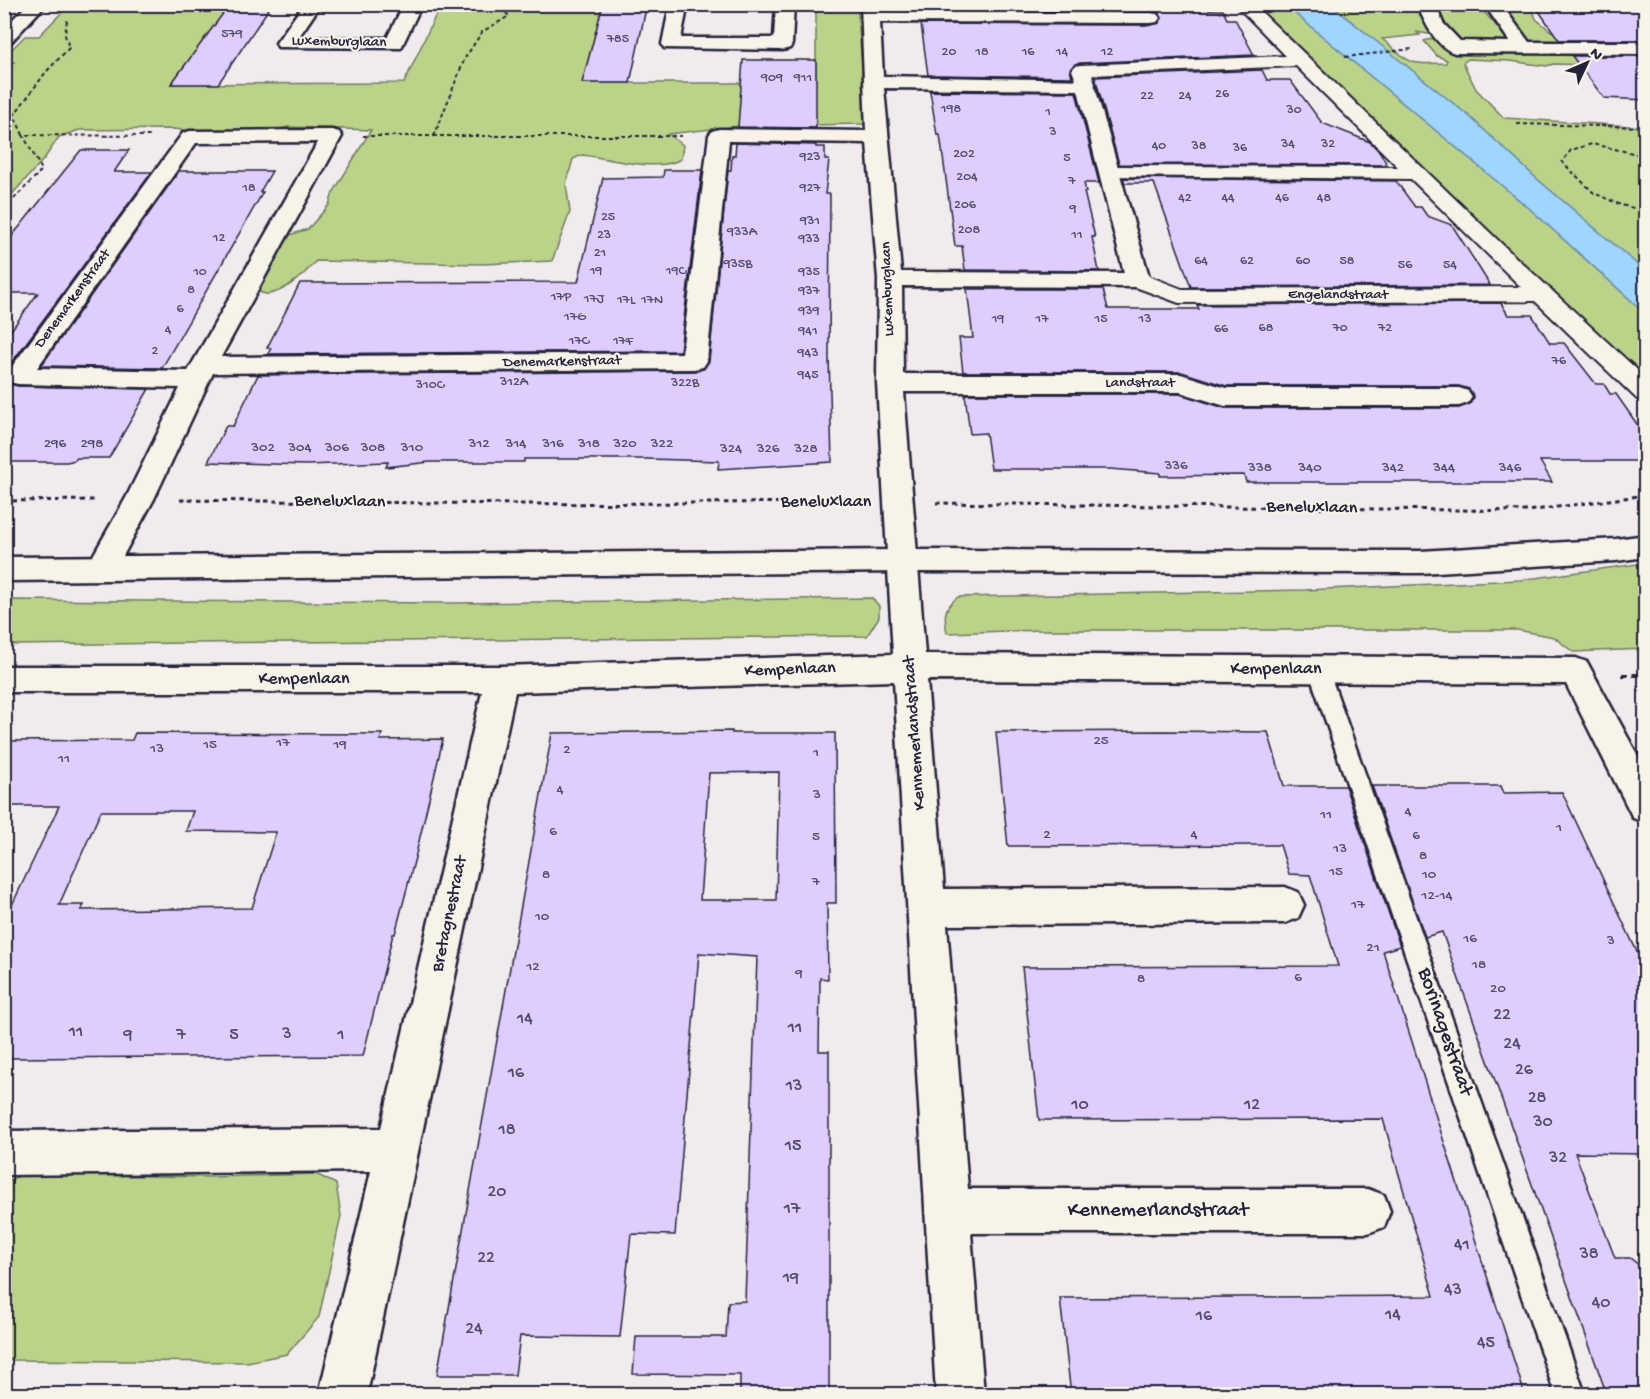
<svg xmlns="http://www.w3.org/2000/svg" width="1650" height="1399" font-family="'Gochi Hand',sans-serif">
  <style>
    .green { fill: #bbd389; stroke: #6e7a62; stroke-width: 1.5; fill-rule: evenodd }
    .water { fill: #9fd5fe; stroke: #6d8db0; stroke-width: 1.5 }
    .building { fill: #dfcdff; stroke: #22223b; stroke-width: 1.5; fill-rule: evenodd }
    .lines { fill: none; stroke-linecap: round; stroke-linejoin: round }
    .service-casing { stroke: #22223b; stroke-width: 5 }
    .pedestrian-casing { stroke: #22223b; stroke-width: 4 }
    .minor-casing { stroke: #22223b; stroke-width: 5 }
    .secondary-casing { stroke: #22223b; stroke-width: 5 }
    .path-far2 { stroke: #22223b; stroke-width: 2; stroke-dasharray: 4 3; stroke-linecap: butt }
    .path-far1 { stroke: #22223b; stroke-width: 3; stroke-dasharray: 4.5 4; stroke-linecap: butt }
    .path { stroke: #22223b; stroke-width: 4; stroke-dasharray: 6 4.5; stroke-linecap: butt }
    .service { fill: #f7f3e8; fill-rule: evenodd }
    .pedestrian { fill: #f7f3e8; fill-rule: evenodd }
    .minor { fill: #f7f3e8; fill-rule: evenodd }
    .secondary { fill: #f7f3e8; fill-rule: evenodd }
    .labels { text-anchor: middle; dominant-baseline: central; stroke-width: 4.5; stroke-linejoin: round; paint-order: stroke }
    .far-number-label { font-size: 14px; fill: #514d6c }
    .far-street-label { font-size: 15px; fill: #22223b; stroke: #f7f3e8 }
    .number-label { font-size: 15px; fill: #514d6c }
    .street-label { font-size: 18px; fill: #22223b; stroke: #f7f3e8 }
    .near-number-label { font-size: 18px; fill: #514d6c }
    .near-street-label { font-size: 21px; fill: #22223b; stroke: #f7f3e8 }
  </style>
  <rect width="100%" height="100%" fill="#f2ebed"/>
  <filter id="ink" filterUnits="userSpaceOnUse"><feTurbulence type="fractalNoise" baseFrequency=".0167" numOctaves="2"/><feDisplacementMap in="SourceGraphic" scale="12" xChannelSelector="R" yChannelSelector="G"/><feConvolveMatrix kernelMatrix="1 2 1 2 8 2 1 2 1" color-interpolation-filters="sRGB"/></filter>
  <g filter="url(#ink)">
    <g class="green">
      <path d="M441,4l162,1 -21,78h234v-78h41l10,119 -129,2 -70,8 15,11 -2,14c-24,14 -71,-1 -99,-4l-9,4 -7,25 4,28 -18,49 -70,3 -166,-3c-10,12 -32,32 -48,33 -5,0 -11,-3 -15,-4l23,-41 14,-14 18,-6 21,-24 4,-12 38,-63 -83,-3 -16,4 -37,-1 -29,3 -32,-4 -95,1 -20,7 -15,22 -39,43v-130l9,-10 -9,-1v-5l20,-20h14l30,-31h161l-59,79 233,-1z"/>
      <polygon points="1254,5 1285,5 1530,209 1645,313 1645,385 1420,170"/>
      <path d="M1331,5h147l29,33 23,5 -18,-22 -9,-16h23l7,5 3,9 15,12 13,5 36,5 28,12 17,-4v44l-56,-28 -35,-1 -8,2 -36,-5 -42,-2 -5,4 13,26 28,29 141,9v144l-109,-93 -67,-62zM1416,32l18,3 1,3 -11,3 13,15 10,4 -1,3c-41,2 -34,0 -64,-24l38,-4z"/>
      <path d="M1645,563v86l-72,3 -19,-15 -37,-7h-473l-97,3c-3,-17 -4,-25 11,-36l347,-7 215,-10z"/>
      <polygon points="872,598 879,606 879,617 867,636 5,645 5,600 451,603"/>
      <polygon points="24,1174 213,1177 316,1174 336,1184 341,1216 319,1317 287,1354 247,1362 5,1360 5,1182"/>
    </g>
    <polygon class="water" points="1285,5 1331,5 1469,116 1536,178 1645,271 1645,313 1530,209"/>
    <g class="building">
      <polygon points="230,4 272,4 218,84 171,84"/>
      <polygon points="603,4 647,4 630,83 582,83"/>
      <polygon points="920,4 1206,4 1209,10 1223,10 1227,19 1235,19 1254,55 1081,63 1075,64 1070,69 1072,77 928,75 921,24 1151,25 1159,23 1162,18 1159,13 1151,11 920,10"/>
      <polygon points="1534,4 1646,4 1646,40 1559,40"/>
      <polygon points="1572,56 1646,56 1646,100 1604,98"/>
      <polygon points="743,60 816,60 816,128 738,127"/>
      <polygon points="1262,70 1267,80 1290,80 1322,123 1370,142 1380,152 1387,165 1119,164 1095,77"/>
      <polygon points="930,91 1076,92 1099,183 1084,183 1086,192 1084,192 1095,237 1092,237 1099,271 965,270 962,246 955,246 940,135 937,135"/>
      <polygon points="736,143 816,145 816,147 825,147 825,160 829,160 825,194 830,194 829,357 832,462 718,469 719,461 647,459 524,459 524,462 430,462 386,467 388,462 306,465 208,462 226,426 233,426 258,375 694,371 703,369 709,361 728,170 731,170 732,155 735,155"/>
      <polygon points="81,150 129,150 114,172 152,172 4,373 4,340 38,293 4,293 4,246"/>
      <polygon points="664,170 702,170 680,351 268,354 271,348 267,348 300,283 578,282 603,178 663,177"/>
      <polygon points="179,171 272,171 260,192 263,192 162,368 41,366"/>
      <polygon points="1123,178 1396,181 1415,207 1421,207 1427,216 1452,225 1490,285 1191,287 1154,183 1125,183"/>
      <polygon points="967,289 1103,289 1108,309 1199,309 1197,305 1501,303 1508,315 1532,315 1550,343 1564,343 1596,384 1604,384 1610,394 1616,394 1646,437 1646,461 1540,461 1552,482 1246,482 1244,475 1160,476 1160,473 1110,469 991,469 986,433 970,434 965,394 1180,394 1225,408 1459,408 1470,404 1474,396 1469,389 1459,386 1226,386 1181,372 963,372 959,338 973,338"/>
      <polygon points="4,379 9,384 18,386 149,389 109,458 77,458 75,460 67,462 4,462"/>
      <path d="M732,731v2h103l1,170h-9l1,76 -8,-1 -1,73h10v344h-89v-20l-107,-1 3,-37h90l2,-35 17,-1 12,-344 -58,-4 -24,282 -44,-1 -11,103 -100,-1 -5,39h-78l115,-642zM779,772l-3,128h-76l9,-127z"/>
      <polygon points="1164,731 1268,732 1284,786 1345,786 1400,946 1383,951 1525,1395 1071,1395 1060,1298 1434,1296 1383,1119 1039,1120 1022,967 1338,966 1310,875 1289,874 1280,845 1008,846 996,732"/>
      <path d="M135,733l247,1 -2,6 63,-1 -27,115 -21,80h-2l-30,122 -359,2v-153h8l47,-99h-55v-65l128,-1zM101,811h92l-7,20 90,1 -24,76 -171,2 3,-5h-25z"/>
      <polygon points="1372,786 1501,786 1504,793 1562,792 1646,971 1646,1154 1575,1153 1615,1258 1630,1258 1640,1266 1646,1283 1646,1395 1607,1395 1442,932 1425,937"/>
    </g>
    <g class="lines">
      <defs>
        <polygon id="service" points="1318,661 1325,663 1328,669 1585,1394 1555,1394 1308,669 1311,663"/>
        <polygon id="pedestrian" points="1235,4 1253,4 1508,250 1646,378 1646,401 1637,399 1535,301 1179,303 1130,285 1127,280 1130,275 1138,273 1146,275 1182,289 1521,287 1411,179 1102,176 1099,172 1102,168 1109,166 1398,167 1296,66 1092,75 1095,84 1093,88 1079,88 1072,70 1075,66 1081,65 1286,56"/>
        <g id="minor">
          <polygon points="28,4 46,4 10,43 4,44 4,28"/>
          <polygon points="304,4 321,4 298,38 387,38 404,4 422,4 401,48 278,47 276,43"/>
          <polygon points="670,4 688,4 681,38 774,38 776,4 794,4 792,44 790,48 783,50 664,48 662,44"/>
          <path d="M861,4h18v8l272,1 6,1 3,4 -3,4 -6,1 -271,-1 3,54 210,4 57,200 -4,5 -8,2 -236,-1 1,88h278l45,14h233l9,3 4,6 -4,6 -9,3h-234l-45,-14h-276l21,262 651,4 11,4 59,109v52l-13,-5 -67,-134 -639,-4 17,209 341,-2 13,5 6,13 -6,13 -13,5 -338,2 21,264h400l16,6 6,16 -6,16 -16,6h-397l13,161h-48l-42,-713 -379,11 -148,702h-48l52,-223 -367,4v-44l377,-3 101,-436h-478v-26h497l392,-12 -16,-271 1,-104 -11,-136 -138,-2 -22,220 -4,6 -9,2 -481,4 -59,126 -42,77 -11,3 -11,-3 -4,-8 40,-70 54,-110 -162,-4 -9,-2 -4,-6 178,-243 7,-2 142,-1 7,2 3,4 -121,221 461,-4 27,-218 3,-4 7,-2 147,2zM884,88l194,2 46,183 -223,-1zM318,142l-130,229 -151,-3 159,-225z"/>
          <path d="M1417,4h18l8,19 17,18 50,1 -26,-38h17l28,38h117v12l-191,-1c-19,-5 -31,-32 -38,-49z"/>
        </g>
        <polygon id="secondary" points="1646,535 1646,557 1616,561 1421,573 902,572 4,581 4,557 902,550 1421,551 1616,539"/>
      </defs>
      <use href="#service" class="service-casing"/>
      <use href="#pedestrian" class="pedestrian-casing"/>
      <use href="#minor" class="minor-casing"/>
      <use href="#secondary" class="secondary-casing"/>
      <g class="path-far2">
        <polyline points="1345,57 1412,49"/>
        <polyline points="1517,124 1646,127"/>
        <polyline points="23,135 14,115 46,72 69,48 65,35 67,20"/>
        <polyline points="363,136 685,136"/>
        <polyline points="434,136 465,58 482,32 509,16 497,4"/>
        <polyline points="1646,156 1592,144 1571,150 1562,162 1594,193 1621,205 1646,211"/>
        <polyline points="4,209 42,170 23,135 150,136"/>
      </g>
      <g class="path-far1">
        <polyline points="180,500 523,504 860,502"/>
        <polyline points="4,501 95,500"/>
        <polyline points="936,503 1528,511 1646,495"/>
      </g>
      <polyline class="path" points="1622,675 1646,675"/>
      <use href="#service" class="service"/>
      <use href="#pedestrian" class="pedestrian"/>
      <use href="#minor" class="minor"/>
      <use href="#secondary" class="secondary"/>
    </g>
  </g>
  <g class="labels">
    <g class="far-number-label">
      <text x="232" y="34">579</text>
      <text x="618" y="39">785</text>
      <text x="949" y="52">20</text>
      <text x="982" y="52">18</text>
      <text x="1028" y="52">16</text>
      <text x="1062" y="52">14</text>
      <text x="1107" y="52">12</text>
      <text x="772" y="78">909</text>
      <text x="803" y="78">911</text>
      <text x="1222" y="94">26</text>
      <text x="1147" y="96">22</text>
      <text x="1185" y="96">24</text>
      <text x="951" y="109">198</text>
      <text x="1294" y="110">30</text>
      <text x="1048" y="112">1</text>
      <text x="1053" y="132">3</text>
      <text x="1288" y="144">34</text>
      <text x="1328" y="144">32</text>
      <text x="1159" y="146">40</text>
      <text x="1199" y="146">38</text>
      <text x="1240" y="148">36</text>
      <text x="964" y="154">202</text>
      <text x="810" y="157">923</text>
      <text x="1067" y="158">5</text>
      <text x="967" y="177">204</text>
      <text x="1072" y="181">7</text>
      <text x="249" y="188">18</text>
      <text x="810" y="188">927</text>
      <text x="1185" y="198">42</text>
      <text x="1228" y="198">44</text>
      <text x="1282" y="198">46</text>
      <text x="1324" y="198">48</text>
      <text x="965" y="205">206</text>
      <text x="1073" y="209">9</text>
      <text x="608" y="217">25</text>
      <text x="810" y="221">931</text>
      <text x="969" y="230">208</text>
      <text x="742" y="232">933A</text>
      <text x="604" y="235">23</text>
      <text x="1077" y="235">11</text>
      <text x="219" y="238">12</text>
      <text x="809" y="239">933</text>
      <text x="600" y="253">21</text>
      <text x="1201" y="261">64</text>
      <text x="1247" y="261">62</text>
      <text x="1303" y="261">60</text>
      <text x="1347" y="261">58</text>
      <text x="738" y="264">935B</text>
      <text x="1405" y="265">56</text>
      <text x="1450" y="265">54</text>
      <text x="596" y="271">19</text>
      <text x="676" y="271">19C</text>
      <text x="200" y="272">10</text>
      <text x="809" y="272">935</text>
      <text x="191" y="290">8</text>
      <text x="809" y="291">937</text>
      <text x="561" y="297">17P</text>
      <text x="594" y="299">17J</text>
      <text x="626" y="300">17L</text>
      <text x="652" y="300">17N</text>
      <text x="180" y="309">6</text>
      <text x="809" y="311">939</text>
      <text x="575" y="317">17G</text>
      <text x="998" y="319">19</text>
      <text x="1042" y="319">17</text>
      <text x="1101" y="319">15</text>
      <text x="1145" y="319">13</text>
      <text x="1266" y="328">68</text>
      <text x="1340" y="328">70</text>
      <text x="1385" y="328">72</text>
      <text x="1221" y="329">66</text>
      <text x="168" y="330">4</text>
      <text x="808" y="331">941</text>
      <text x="579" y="341">17C</text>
      <text x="623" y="341">17F</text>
      <text x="155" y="351">2</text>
      <text x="808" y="353">943</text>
      <text x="1559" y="361">76</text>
      <text x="808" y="375">945</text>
      <text x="514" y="382">312A</text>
      <text x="685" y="383">322B</text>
      <text x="430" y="385">310C</text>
    </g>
    <g class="far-street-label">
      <text transform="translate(339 42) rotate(1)">Luxemburglaan</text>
      <text transform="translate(888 289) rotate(-92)">Luxemburglaan</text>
      <text x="1338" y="295">Engelandstraat</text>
      <text transform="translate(73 299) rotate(-54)">Denemarkenstraat</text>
      <text transform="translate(562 362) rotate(-1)">Denemarkenstraat</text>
      <text x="1140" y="383">Landstraat</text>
    </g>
    <g class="number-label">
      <text x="55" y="444">296</text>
      <text x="92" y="444">298</text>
      <text x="479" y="444">312</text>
      <text x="516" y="444">314</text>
      <text x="553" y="444">316</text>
      <text x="589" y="444">318</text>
      <text x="625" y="444">320</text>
      <text x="662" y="444">322</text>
      <text x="263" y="448">302</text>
      <text x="300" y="448">304</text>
      <text x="337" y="448">306</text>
      <text x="373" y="448">308</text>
      <text x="412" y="448">310</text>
      <text x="731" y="449">324</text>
      <text x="768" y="449">326</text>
      <text x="806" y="449">328</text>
      <text x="1176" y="466">336</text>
      <text x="1260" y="468">338</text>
      <text x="1310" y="468">340</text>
      <text x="1393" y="468">342</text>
      <text x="1444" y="468">344</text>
      <text x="1510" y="468">346</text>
      <text x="1101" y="741">25</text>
      <text x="283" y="743">17</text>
      <text x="210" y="745">15</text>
      <text x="340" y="745">19</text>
      <text x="157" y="749">13</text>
      <text x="567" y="750">2</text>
      <text x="816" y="753">1</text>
      <text x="64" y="759">11</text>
      <text x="560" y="790">4</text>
      <text x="817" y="795">3</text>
      <text x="1408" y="812">4</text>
      <text x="1326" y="815">11</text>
      <text x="1559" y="828">1</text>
      <text x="553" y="832">6</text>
      <text x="1047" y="835">2</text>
      <text x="1194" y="835">4</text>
      <text x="1416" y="836">6</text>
      <text x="816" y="837">5</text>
      <text x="1340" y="849">13</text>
      <text x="1423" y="856">8</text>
      <text x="1336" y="872">15</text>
      <text x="546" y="875">8</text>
      <text x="1429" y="875">10</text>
      <text x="816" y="882">7</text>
      <text x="1437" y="896">12-14</text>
      <text x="1358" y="905">17</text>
      <text x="542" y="917">10</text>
      <text x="1470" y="939">16</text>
      <text x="1611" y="941">3</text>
      <text x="1373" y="948">21</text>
      <text x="1479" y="965">18</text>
      <text x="533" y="967">12</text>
      <text x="799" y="974">9</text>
      <text x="1298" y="978">6</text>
      <text x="1141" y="979">8</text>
      <text x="1498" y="989">20</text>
    </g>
    <g class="street-label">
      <text transform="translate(340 502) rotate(1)">Beneluxlaan</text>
      <text x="826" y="502">Beneluxlaan</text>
      <text transform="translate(1312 508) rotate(1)">Beneluxlaan</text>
      <text x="1276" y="669">Kempenlaan</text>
      <text transform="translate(790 670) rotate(-2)">Kempenlaan</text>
      <text x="304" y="679">Kempenlaan</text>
      <text transform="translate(915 733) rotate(-94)">Kennemerlandstraat</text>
      <text transform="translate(450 914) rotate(-78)">Bretagnestraat</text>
    </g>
    <g class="near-number-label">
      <text x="1502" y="1015">22</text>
      <text x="525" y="1019">14</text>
      <text x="795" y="1028">11</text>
      <text x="76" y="1032">11</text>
      <text x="287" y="1034">3</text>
      <text x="128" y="1035">9</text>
      <text x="181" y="1035">7</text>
      <text x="234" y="1035">5</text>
      <text x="341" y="1035">1</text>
      <text x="1512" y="1044">24</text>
      <text x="1524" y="1070">26</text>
      <text x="516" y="1073">16</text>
      <text x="794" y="1086">13</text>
      <text x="1537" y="1098">28</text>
      <text x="1080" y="1105">10</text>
      <text x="1252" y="1105">12</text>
      <text x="1543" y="1122">30</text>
      <text x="507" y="1130">18</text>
      <text x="793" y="1146">15</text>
      <text x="1558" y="1158">32</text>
      <text x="497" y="1192">20</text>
      <text x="792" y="1209">17</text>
      <text x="1462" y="1245">41</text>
      <text x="1589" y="1254">38</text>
      <text x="486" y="1258">22</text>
      <text x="791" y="1278">19</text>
      <text x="1453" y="1290">43</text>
      <text x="1601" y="1303">40</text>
      <text x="1393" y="1315">14</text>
      <text x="1204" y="1316">16</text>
      <text x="474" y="1329">24</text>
      <text x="1486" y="1343">45</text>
    </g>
    <g class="near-street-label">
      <text transform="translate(1444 1032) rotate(71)">Borinagestraat</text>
      <text x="1158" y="1211">Kennemerlandstraat</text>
    </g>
  </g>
  <rect width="1650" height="1399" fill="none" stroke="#f7f3e8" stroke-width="24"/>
  <rect x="12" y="12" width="1626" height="1375" fill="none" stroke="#22223b" stroke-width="2" filter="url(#ink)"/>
  <g transform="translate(1587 63) rotate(46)" stroke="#f7f3e8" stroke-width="4.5" paint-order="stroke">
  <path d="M0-4.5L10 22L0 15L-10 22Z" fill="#22223b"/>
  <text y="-9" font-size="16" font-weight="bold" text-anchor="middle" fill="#22223b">N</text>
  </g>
</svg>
